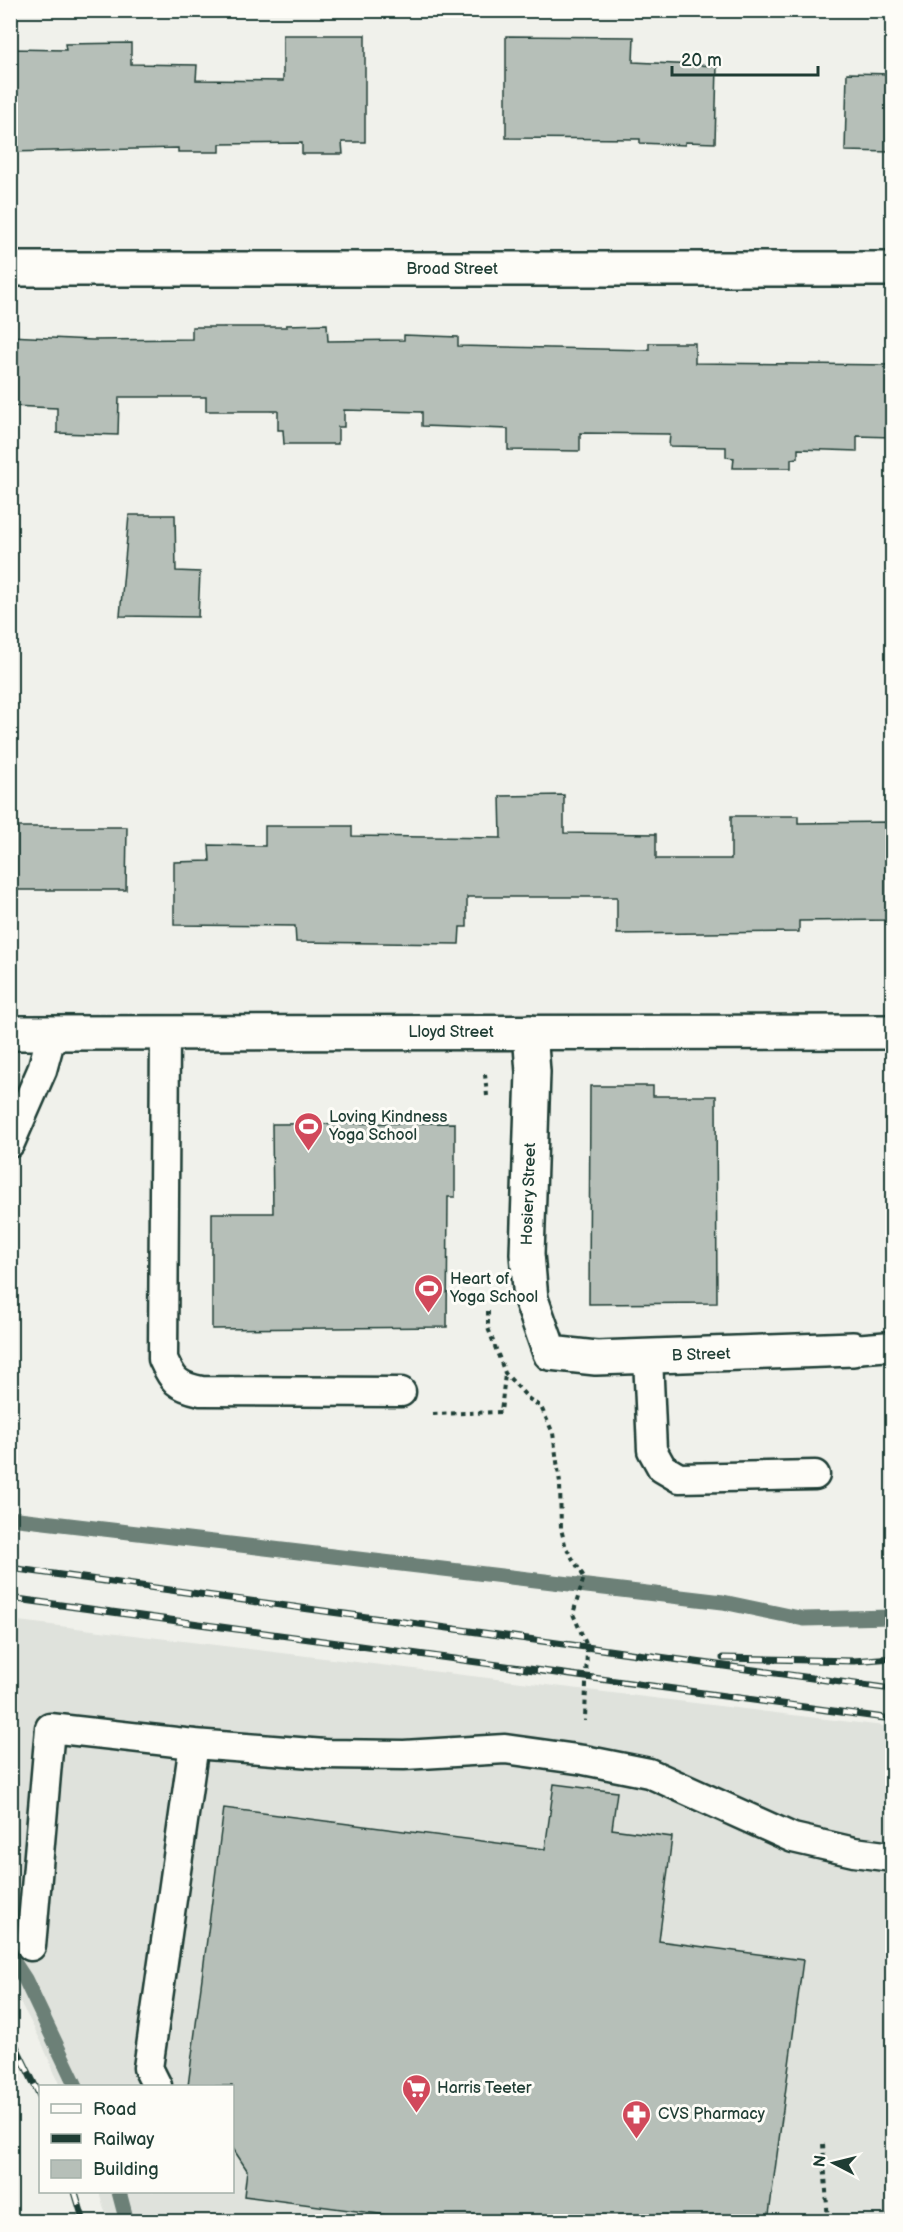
<svg xmlns="http://www.w3.org/2000/svg" width="903" height="2232" font-family="'Balsamiq Sans',sans-serif">
  <style>
    .built { fill: #dfe2dc }
    .lines { fill: none; stroke-linecap: round; stroke-linejoin: round }
    .stream { stroke: #6c8077; stroke-width: 15 }
    .building { fill: #b6bfb8; stroke: #1f3d34; stroke-width: 1.5 }
    .service-casing { stroke: #1f3d34; stroke-width: 33 }
    .minor-casing { stroke: #1f3d34; stroke-width: 38 }
    .path { stroke: #1f3d34; stroke-width: 4; stroke-dasharray: 4.5 4.5; stroke-linecap: butt }
    .service { stroke: #fdfcf7; stroke-width: 28 }
    .minor { stroke: #fdfcf7; stroke-width: 33 }
    .rail-casing { stroke: #1f3d34; stroke-width: 7 }
    .rail { stroke: #fdfcf7; stroke-width: 4.5; stroke-dasharray: 14; stroke-linecap: butt }
    .labels { text-anchor: middle; dominant-baseline: central; stroke-width: 6; stroke-linejoin: round; paint-order: stroke }
    .street-label { font-size: 16px; fill: #1f3d34; stroke: #fdfcf7 }
    .poi-label { font-size: 16px; fill: #1f3d34; stroke: #fdfcf7; text-anchor: start }
  </style>
  <rect width="100%" height="100%" fill="#f0f1eb"/>
  <filter id="ink" filterUnits="userSpaceOnUse"><feTurbulence type="fractalNoise" baseFrequency=".0167" numOctaves="2"/><feDisplacementMap in="SourceGraphic" scale="12" xChannelSelector="R" yChannelSelector="G"/><feConvolveMatrix kernelMatrix="1 2 1 2 8 2 1 2 1" color-interpolation-filters="sRGB"/></filter>
  <g filter="url(#ink)">
    <polygon class="built" points="10,1620 892,1727 892,2221 108,2221 99,2192 232,2192 232,2086 60,2086 41,2041 11,1985"/>
    <g class="lines">
      <g class="stream">
        <polyline points="10,1518 723,1602 804,1619 892,1617"/>
        <polyline points="10,1956 25,1979 76,2086"/>
        <polyline points="119,2192 127,2222"/>
      </g>
    </g>
    <g class="building">
      <polygon points="283,35 365,35 365,142 342,142 343,154 302,154 302,143 220,144 220,152 178,152 178,148 10,152 10,49 66,50 65,44 131,43 131,64 197,65 196,80 283,81"/>
      <polygon points="506,36 634,37 633,62 717,66 715,143 685,142 685,145 640,143 640,139 506,138"/>
      <polygon points="847,73 892,74 892,152 845,151"/>
      <polygon points="327,324 328,341 404,340 404,335 458,337 458,346 649,350 649,343 695,343 695,363 892,365 892,437 857,436 857,451 798,449 798,458 791,459 791,468 733,468 734,458 726,457 726,447 669,446 670,434 580,433 580,451 508,450 508,429 422,426 422,412 344,410 344,427 338,427 338,444 284,444 283,430 278,430 278,411 206,411 206,397 119,397 118,435 57,433 57,408 10,406 10,336 92,340 192,339 192,327 287,327 286,325"/>
      <polygon points="129,515 175,515 176,571 200,572 198,617 120,616"/>
      <polygon points="564,795 564,833 656,834 656,859 731,859 731,816 798,816 798,823 892,822 892,920 799,921 799,932 617,934 617,897 467,897 467,927 460,927 459,944 296,942 295,926 174,925 174,862 210,861 209,845 265,846 265,826 352,826 352,836 501,838 500,796"/>
      <polygon points="10,827 127,827 126,890 10,890"/>
      <polygon points="590,1086 653,1086 653,1096 716,1096 717,1303 589,1304"/>
      <polygon points="455,1123 455,1197 448,1197 447,1327 212,1329 212,1213 273,1213 272,1124"/>
      <polygon points="554,1784 617,1792 612,1829 672,1837 659,1941 803,1960 768,2222 440,2222 244,2196 247,2170 232,2147 232,2086 188,2086 224,1808 545,1849"/>
    </g>
    <g class="lines">
      <defs>
        <g id="service">
          <path d="M165,1033l-2,326c10,22 14,27 38,32l200,1"/>
          <polyline points="10,1143 42,1070 52,1033"/>
          <polyline points="853,1349 892,1346"/>
          <polyline points="648,1357 652,1450 662,1468 679,1478 815,1475"/>
          <polyline points="31,1946 50,1728 194,1744 325,1754 404,1755 505,1749 584,1760 649,1773 793,1838 854,1852 892,1857"/>
          <polyline points="157,2086 148,2068 194,1744"/>
        </g>
        <g id="minor">
          <polyline points="10,269 892,269"/>
          <polyline points="530,1032 533,1072 527,1254 531,1299 550,1353 596,1358 853,1349"/>
          <polyline points="10,1033 892,1032"/>
        </g>
      </defs>
      <use href="#service" class="service-casing"/>
      <use href="#minor" class="minor-casing"/>
      <g class="path">
        <polyline points="485,1074 487,1096"/>
        <polyline points="488,1311 488,1328 505,1373 529,1399 541,1407 553,1433 560,1483 561,1529 566,1548 584,1577 573,1614 587,1646 585,1721"/>
        <polyline points="433,1414 501,1412 505,1374"/>
        <polyline points="823,2144 828,2222"/>
        <polyline points="881,2222 892,2213"/>
      </g>
      <use href="#service" class="service"/>
      <use href="#minor" class="minor"/>
      <defs>
        <g id="rail">
          <polyline points="10,1568 892,1689"/>
          <polyline points="10,1598 892,1719"/>
          <polyline points="723,1658 854,1661 892,1658"/>
          <polyline points="10,2034 40,2096"/>
          <polyline points="75,2192 84,2222"/>
        </g>
      </defs>
      <use href="#rail" class="rail-casing"/>
      <use href="#rail" class="rail"/>
    </g>
  </g>
  <defs>
    <symbol id="stadium-pin" viewBox="-11 -11 22 30"><path d="M0 17L-7.5 6A9.5 9.5 0 1 1 7.5 6Z" fill="#d1495b" stroke="#fdfcf7"/><path d="M0-5a6.5 5 0 1 0 0 10a6.5 5 0 1 0 0-10ZM-3.5-1.8h7v3.6h-7Z" fill="#fff"/></symbol>
    <symbol id="supermarket-pin" viewBox="-11 -11 22 30"><path d="M0 17L-7.5 6A9.5 9.5 0 1 1 7.5 6Z" fill="#d1495b" stroke="#fdfcf7"/><path d="M-6-5.5h2.5l.6 2H6L4.5 2H-2.5L-4.4-4H-6ZM-1.5 3.2a1.3 1.3 0 1 0 .1 0ZM3 3.2a1.3 1.3 0 1 0 .1 0Z" fill="#fff"/></symbol>
    <symbol id="pharmacy-pin" viewBox="-11 -11 22 30"><path d="M0 17L-7.5 6A9.5 9.5 0 1 1 7.5 6Z" fill="#d1495b" stroke="#fdfcf7"/><path d="M-2-6h4v4h4v4h-4v4h-4v-4h-4v-4h4Z" fill="#fff"/></symbol>
  </defs>
  <g fill-rule="evenodd">
    <use href="#stadium-pin" x="292" y="1110" width="33" height="45"/>
    <use href="#stadium-pin" x="412" y="1272" width="33" height="45"/>
    <use href="#supermarket-pin" x="400" y="2072" width="33" height="45"/>
    <use href="#pharmacy-pin" x="620" y="2098" width="33" height="45"/>
  </g>
  <g class="labels">
    <g class="street-label">
      <text x="452" y="269">Broad Street</text>
      <text x="451" y="1032">Lloyd Street</text>
      <text transform="translate(529 1194) rotate(-88)">Hosiery Street</text>
      <text transform="translate(701 1355) rotate(-2)">B Street</text>
    </g>
    <g class="poi-label">
      <text x="329" y="1117">Loving Kindness<tspan x="329" dy="18">Yoga School</tspan></text>
      <text x="450" y="1279">Heart of<tspan x="450" dy="18">Yoga School</tspan></text>
      <text x="437" y="2088">Harris Teeter</text>
      <text x="658" y="2114">CVS Pharmacy</text>
    </g>
  </g>
  <rect width="903" height="2232" fill="none" stroke="#fdfcf7" stroke-width="36"/>
  <rect x="18" y="18" width="867" height="2196" fill="none" stroke="#1f3d34" stroke-width="2" filter="url(#ink)"/>
  <rect x="39" y="2085" width="195" height="108" fill="#fdfcf7" stroke="#a4b0a9" stroke-width="1.5"/>
  <rect x="51" y="2104" width="30" height="9" fill="#fdfcf7" stroke="#a4b0a9" stroke-width="1.5"/>
  <text x="93" y="2115" font-size="18" fill="#1f3d34">Road</text>
  <rect x="51" y="2134" width="30" height="9" fill="#1f3d34" stroke="#a4b0a9" stroke-width="1.5"/>
  <text x="93" y="2145" font-size="18" fill="#1f3d34">Railway</text>
  <rect x="51" y="2160" width="30" height="18" fill="#b6bfb8" stroke="#a4b0a9" stroke-width="1.5"/>
  <text x="93" y="2175" font-size="18" fill="#1f3d34">Building</text>
  <g transform="translate(834 2163) rotate(277)" stroke="#fdfcf7" stroke-width="4.5" paint-order="stroke">
  <path d="M0-4.5L10 22L0 15L-10 22Z" fill="#1f3d34"/>
  <text y="-9" font-size="16" font-weight="bold" text-anchor="middle" fill="#1f3d34">N</text>
  </g>
  <path d="M672 66v9h146v-9" fill="none" stroke="#1f3d34" stroke-width="3"/>
  <text x="681" y="66" font-size="18" fill="#1f3d34" stroke="#fdfcf7" stroke-width="4.5" paint-order="stroke">20 m</text>
</svg>
